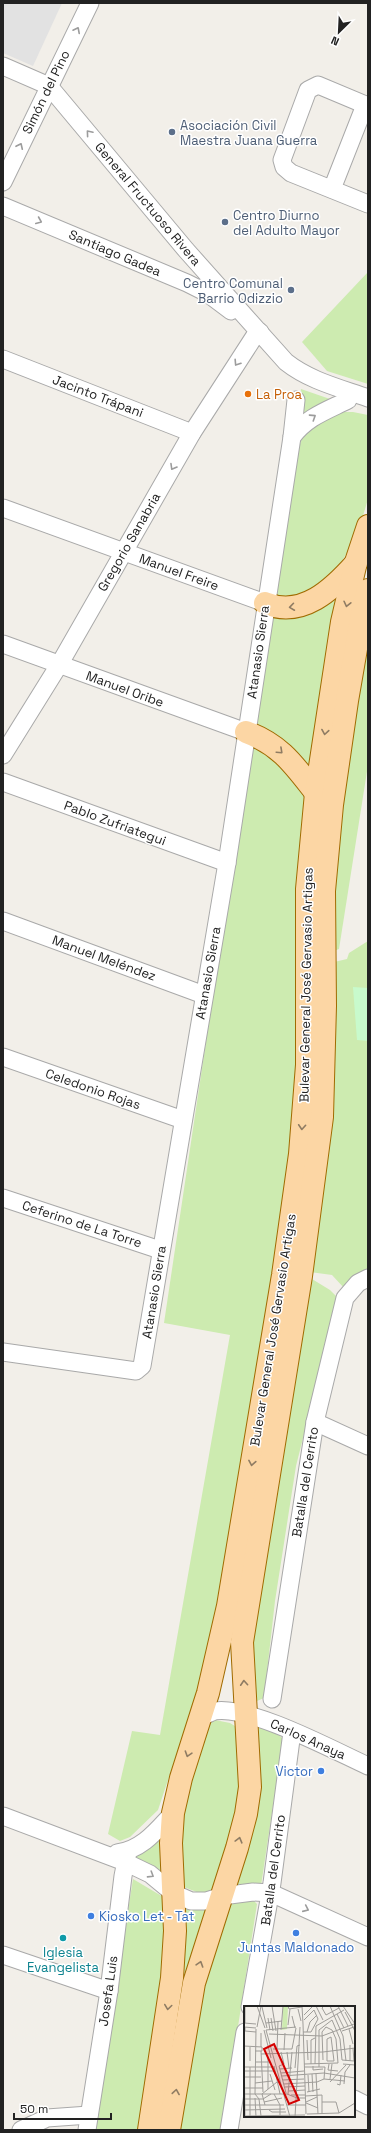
<svg xmlns="http://www.w3.org/2000/svg" width="371" height="2133" font-family="'Space Grotesk',sans-serif">
  <style>
    .grass { fill: #cdebb0 }
    .park { fill: #c8facc }
    .parking { fill: #e2e2e2 }
    .lines { fill: none; stroke-linecap: round; stroke-linejoin: round }
    .minor-casing { stroke: #a9a9a9; stroke-width: 19 }
    .major-casing { stroke: #a06b00; stroke-width: 24 }
    .minor { stroke: #fff; stroke-width: 17 }
    .major { stroke: #fcd6a4; stroke-width: 22 }
    .oneway { stroke: #9c9c9c }
    .oneway2 { stroke: #8f7c63 }
    .service-dot { fill: #5c6f8a; stroke: #fff; stroke-width: 1.5 }
    .food-dot { fill: #e8710a; stroke: #fff; stroke-width: 1.5 }
    .shop-dot { fill: #3f7fe0; stroke: #fff; stroke-width: 1.5 }
    .culture-dot { fill: #0f9aa8; stroke: #fff; stroke-width: 1.5 }
    .labels { text-anchor: middle; dominant-baseline: central; stroke-width: 3; stroke-linejoin: round; paint-order: stroke }
    .street-label { font-size: 13px; fill: #222; stroke: #fff }
    .service-label { font-size: 13px; fill: #4e5e75; stroke: #fff; text-anchor: start }
    .food-label { font-size: 13px; fill: #c56008; stroke: #fff; text-anchor: start }
    .shop-label { font-size: 13px; fill: #366cbe; stroke: #fff; text-anchor: end }
    .culture-label { font-size: 13px; fill: #0d838f; stroke: #fff }
    .inset-road { fill: none; stroke: #9f9d99; stroke-width: 1 }
    .view { fill: #d40000; fill-opacity: 0.15; stroke: #d40000; stroke-width: 2 }
    .inset-edge { fill: none; stroke: #222; stroke-width: 2 }
  </style>
  <rect width="100%" height="100%" fill="#f2efe9"/>
  <g class="grass">
    <polygon points="368,272 368,384 327,371 302,342"/>
    <polygon points="301,389 330,399 298,419"/>
    <path d="M344,412h9l15,3v84l-11,37 -21,35 -33,25 -28,4c4,-29 16,-152 31,-168 10,-10 25,-15 38,-20z"/>
    <polygon points="341,587 312,774 256,726 270,618"/>
    <polygon points="368,621 368,765 339,949 331,952 336,846"/>
    <polygon points="265,745 307,798 298,1064 284,1211 221,1605 198,1690 158,1810 130,1837 120,1841 108,1834 132,1731 160,1735 230,1335 164,1323 250,747"/>
    <polygon points="368,941 368,1260 367,1269 345,1289 332,1275 310,1272 330,963 347,959 349,953"/>
    <polygon points="312,1279 330,1290 338,1298 296,1466 275,1601 264,1698 257,1701 251,1669 251,1637"/>
    <polygon points="215,1720 230,1723 238,1728 241,1768 236,1813 214,1888 211,1892 199,1893 184,1887 179,1842 183,1810 208,1723"/>
    <polygon points="259,1726 279,1735 283,1739 261,1886 235,1887 256,1727"/>
    <polygon points="162,1831 162,1872 131,1856"/>
    <polygon points="133,1879 165,1898 163,1989 139,2130 93,2130"/>
    <polygon points="252,1899 257,1904 222,2130 175,2130 198,1993 230,1905 241,1900"/>
    <polygon points="183,1904 209,1908 161,2130"/>
  </g>
  <polygon class="park" points="353,987 368,988 368,1041 357,1040"/>
  <polygon class="parking" points="3,3 62,3 33,66 3,53"/>
  <g class="lines">
    <defs>
      <g id="minor">
        <path d="M3,66l46,20 137,164 100,112c24,19 54,26 82,36"/>
        <polyline points="368,106 318,85 308,90 282,160 284,167 291,173 368,204"/>
        <polyline points="3,182 90,3"/>
        <polyline points="332,189 365,105"/>
        <polyline points="3,206 187,283 207,293 231,311"/>
        <polyline points="3,359 192,433"/>
        <path d="M292,437c15,-20 34,-26 56,-37"/>
        <polyline points="3,508 265,603"/>
        <polyline points="3,644 246,732"/>
        <polyline points="3,755 59,665 192,433 254,337 260,332"/>
        <polyline points="3,782 227,863"/>
        <polyline points="3,921 204,995"/>
        <polyline points="3,1057 183,1120"/>
        <polyline points="3,1198 160,1250"/>
        <polyline points="3,1352 136,1371 142,1366 227,863 292,437 296,400"/>
        <polyline points="315,1422 368,1446"/>
        <polyline points="272,1699 315,1422 345,1298 358,1283 368,1278"/>
        <path d="M201,1717c5,-2 10,-5 14,-6 34,-6 120,40 153,55"/>
        <polyline points="3,1816 125,1862 150,1874 173,1893 191,1901 206,1901 222,1896 253,1892 271,1893 368,1937"/>
        <path d="M117,1853c25,-3 40,-23 56,-40"/>
        <polyline points="3,1955 109,1991"/>
        <polyline points="250,2007 272,1883 292,1732"/>
        <polyline points="354,2099 368,2106"/>
        <polyline points="21,2130 47,2118 89,2115"/>
        <polyline points="87,2130 109,1991 123,1876 128,1851"/>
        <polyline points="229,2130 245,2032"/>
      </g>
      <g id="major">
        <path d="M265,603c37,16 68,-14 91,-40"/>
        <path d="M246,732c35,13 48,33 70,61"/>
        <polyline points="149,2130 172,1978 175,1931 171,1843 173,1813 181,1778 208,1693 228,1606 283,1275 300,1154 307,1065 307,889 316,793 342,622 356,562 368,526"/>
        <polyline points="169,2130 194,1983 237,1848 246,1814 250,1787 242,1642 301,1276 322,1117 325,1006 324,891 332,805 347,701 363,608 368,590"/>
      </g>
    </defs>
    <use href="#minor" class="minor-casing"/>
    <use href="#major" class="major-casing"/>
    <use href="#minor" class="minor"/>
    <use href="#major" class="major"/>
  </g>
  <defs><path id="oneway-chevron" d="M-2-3.5L2.5 0L-2 3.5" fill="none" stroke-width="1.6" stroke-linecap="round" stroke-linejoin="round"/></defs>
  <g class="oneway">
    <use href="#oneway-chevron" transform="translate(77 30) rotate(-63)"/>
    <use href="#oneway-chevron" transform="translate(89 133) rotate(-130)"/>
    <use href="#oneway-chevron" transform="translate(20 146) rotate(-65)"/>
    <use href="#oneway-chevron" transform="translate(39 221) rotate(23)"/>
    <use href="#oneway-chevron" transform="translate(237 363) rotate(123)"/>
    <use href="#oneway-chevron" transform="translate(313 417) rotate(-33)"/>
    <use href="#oneway-chevron" transform="translate(173 467) rotate(120)"/>
    <use href="#oneway-chevron" transform="translate(151 1875) rotate(32)"/>
    <use href="#oneway-chevron" transform="translate(306 1909) rotate(24)"/>
  </g>
  <g class="oneway2">
    <use href="#oneway-chevron" transform="translate(347 604) rotate(103)"/>
    <use href="#oneway-chevron" transform="translate(292 607) rotate(172)"/>
    <use href="#oneway-chevron" transform="translate(325 732) rotate(99)"/>
    <use href="#oneway-chevron" transform="translate(280 751) rotate(43)"/>
    <use href="#oneway-chevron" transform="translate(302 1127) rotate(94)"/>
    <use href="#oneway-chevron" transform="translate(252 1463) rotate(100)"/>
    <use href="#oneway-chevron" transform="translate(244 1683) rotate(-94)"/>
    <use href="#oneway-chevron" transform="translate(188 1754) rotate(108)"/>
    <use href="#oneway-chevron" transform="translate(239 1840) rotate(-75)"/>
    <use href="#oneway-chevron" transform="translate(200 1964) rotate(-72)"/>
    <use href="#oneway-chevron" transform="translate(168 2007) rotate(98)"/>
    <use href="#oneway-chevron" transform="translate(176 2092) rotate(-81)"/>
  </g>
  <g class="service-dot">
    <circle cx="172" cy="132" r="4"/>
    <circle cx="225" cy="222" r="4"/>
    <circle cx="291" cy="290" r="4"/>
  </g>
  <circle class="food-dot" cx="248" cy="394" r="4"/>
  <g class="shop-dot">
    <circle cx="321" cy="1771" r="4"/>
    <circle cx="91" cy="1916" r="4"/>
    <circle cx="296" cy="1933" r="4"/>
  </g>
  <circle class="culture-dot" cx="63" cy="1938" r="4"/>
  <g class="labels">
    <g class="street-label">
      <text transform="translate(46 92) rotate(-64)">Simón del Pino</text>
      <text transform="translate(148 204) rotate(50)">General Fructuoso Rivera</text>
      <text transform="translate(115 253) rotate(23)">Santiago Gadea</text>
      <text transform="translate(98 396) rotate(21)">Jacinto Trápani</text>
      <text transform="translate(129 542) rotate(-60)">Gregorio Sanabria</text>
      <text transform="translate(179 572) rotate(20)">Manuel Freire</text>
      <text transform="translate(258 652) rotate(-82)">Atanasio Sierra</text>
      <text transform="translate(125 689) rotate(20)">Manuel Oribe</text>
      <text transform="translate(115 823) rotate(20)">Pablo Zufriategui</text>
      <text transform="translate(104 958) rotate(20)">Manuel Meléndez</text>
      <text transform="translate(208 973) rotate(-80)">Atanasio Sierra</text>
      <text transform="translate(306 985) rotate(-89)">Bulevar General José Gervasio Artigas</text>
      <text transform="translate(93 1089) rotate(19)">Celedonio Rojas</text>
      <text transform="translate(82 1224) rotate(18)">Ceferino de La Torre</text>
      <text transform="translate(154 1292) rotate(-81)">Atanasio Sierra</text>
      <text transform="translate(273 1330) rotate(-81)">Bulevar General José Gervasio Artigas</text>
      <text transform="translate(305 1482) rotate(-81)">Batalla del Cerrito</text>
      <text transform="translate(308 1739) rotate(24)">Carlos Anaya</text>
      <text transform="translate(273 1870) rotate(-82)">Batalla del Cerrito</text>
      <text transform="translate(108 1991) rotate(-82)">Josefa Luis</text>
    </g>
    <g class="service-label">
      <text x="180" y="125">Asociación Civil<tspan x="180" dy="15">Maestra Juana Guerra</tspan></text>
      <text x="233" y="215">Centro Diurno<tspan x="233" dy="15">del Adulto Mayor</tspan></text>
      <text x="283" y="283" text-anchor="end">Centro Comunal<tspan x="283" dy="15">Barrio Odizzio</tspan></text>
    </g>
    <g class="food-label">
      <text x="256" y="394">La Proa</text>
    </g>
    <g class="shop-label">
      <text x="313" y="1771">Victor</text>
      <text x="99" y="1916" text-anchor="start">Kiosko Let - Tat</text>
      <text x="296" y="1947" text-anchor="middle">Juntas Maldonado</text>
    </g>
    <g class="culture-label">
      <text x="63" y="1952">Iglesia<tspan x="63" dy="15">Evangelista</tspan></text>
    </g>
  </g>
  <g transform="translate(244 2006)">
    <rect width="111" height="111" fill="#f2efe9"/>
    <path d="M39,0h5l-1,23 -5,1z" fill="#cdebb0"/>
    <path class="inset-road" d="M1,0v17M13,0l8,22M28,0l4,25M44,0l1,3 13,-2M58,0l1,18M72,0l7,14M80,0l-2,2 4,7 13,-7M86,0l13,30 3,25M94,0l10,20M99,0l12,18M18,1l5,21M54,3l3,12M101,6l10,19M93,8l7,14M60,9l9,-9M48,10l3,12M24,12l2,12M27,12l2,13M60,14l10,-10M0,17l12,1M22,17l16,-2M59,18l3,90M44,19l2,-16M0,21l12,1M1,21v4l11,1M13,21l4,-21M105,23l4,15M20,24l7,28M22,24l30,-3M22,24l24,87M37,24l2,-24M98,25l12,-4M59,26h8l7,-13 -4,-9M63,26l3,-10 7,-7M17,27v14M25,28l53,2 32,-12M87,31l3,24h-7v-22zM63,34l1,20M0,40l1,71M0,40l18,1v4h-7M109,42l1,13M29,43h19l4,-21M33,43l1,-28M40,44l1,-17M17,45l2,41M37,46l3,12 -5,2 7,27M43,46l2,16M17,48l62,-2 32,-4M24,52v31M79,54l-1,-28 4,-5M6,55v-14M106,55v-16M11,56h15M60,58l34,-1 -2,-24 -4,-9 -6,-3M67,58v-24l4,-2M71,58l1,-38 28,-16M85,58l-1,6 10,1M99,58l12,1M30,60l6,28M69,60v4l10,-1M0,61h30M6,61v49M60,61h21l-1,12M75,61v-37l13,-10 8,19 2,21 12,1M51,62l2,-22 3,-1M36,63l12,-1M0,65h30M37,67l23,-2M26,68l5,16M68,68l1,18M72,68l2,40M64,69l1,17M38,70l42,-3 31,5M0,71h17M86,73l2,-15M39,74l21,-1M86,76l16,-17M11,77l17,-2M40,78l33,-2 7,-3 21,2M93,78l3,1 1,-10M100,78l1,-12 5,-7M41,81l20,-1M0,82h19M45,85l16,-1M63,86l13,-3M0,88h43l10,4h8M11,88l4,5 2,17M11,88l1,-65M30,88l6,11v10M44,88l4,-42M47,89h14M61,90l17,-1v19M11,92l1,19M0,93h19l8,-5M20,96l18,-4M62,96l11,-5M78,96h14l3,11M62,97l12,5M0,99h40M21,99l-3,-11 15,-12M43,99h19M0,104l41,-1M25,104l3,2h14M63,108l32,-1 16,-10M0,110l61,-1M51,111l5,-90"/>
    <path class="view" d="M30,38l25,56 -10,4 -25,-55z"/>
    <rect width="111" height="111" class="inset-edge"/>
  </g>
  <rect width="371" height="2133" fill="none" stroke="#222222" stroke-width="8"/>
  <g transform="translate(339 32) rotate(204)" stroke="#ffffff" stroke-width="3" paint-order="stroke">
  <path d="M0-3L7 15L0 10L-7 15Z" fill="#222222"/>
  <text y="-6" font-size="11" font-weight="bold" text-anchor="middle" fill="#222222">N</text>
  </g>
  <path d="M14 2113v6h97v-6" fill="none" stroke="#222222" stroke-width="2"/>
  <text x="20" y="2113" font-size="12" fill="#222222" stroke="#ffffff" stroke-width="3" paint-order="stroke">50 m</text>
</svg>
